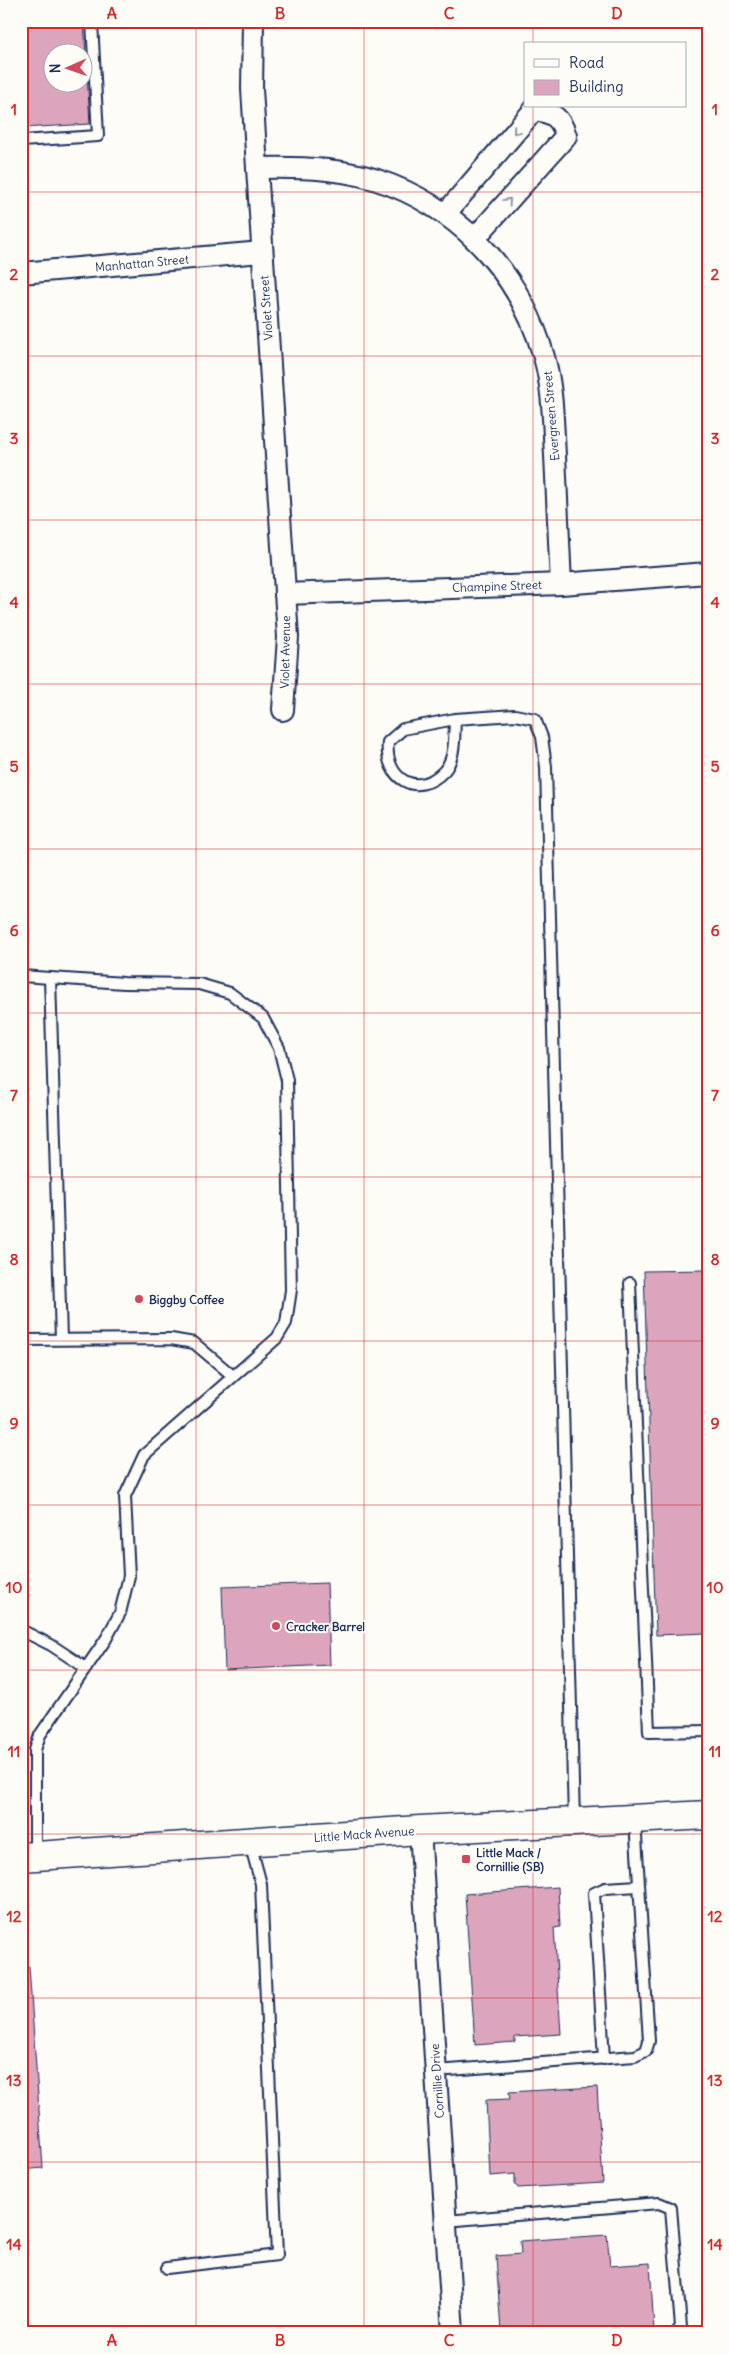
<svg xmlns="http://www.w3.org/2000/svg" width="729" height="2354" font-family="Delius,sans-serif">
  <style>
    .building { fill: #dca5bc; stroke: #1b2f5e; fill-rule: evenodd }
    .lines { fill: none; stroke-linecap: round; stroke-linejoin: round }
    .lane-casing { stroke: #1b2f5e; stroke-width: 14 }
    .street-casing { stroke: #1b2f5e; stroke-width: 24 }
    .secondary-casing { stroke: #1b2f5e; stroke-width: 31 }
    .lane { stroke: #fdfcf7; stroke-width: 10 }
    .street { stroke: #fdfcf7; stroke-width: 20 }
    .secondary { stroke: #fdfcf7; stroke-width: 28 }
    .oneway { stroke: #8c96aa }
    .grid { fill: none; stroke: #d62828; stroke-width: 1; stroke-opacity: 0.55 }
    .poi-dot { fill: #d1495b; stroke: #fdfcf7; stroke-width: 2 }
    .labels { text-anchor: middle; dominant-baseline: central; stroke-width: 4; stroke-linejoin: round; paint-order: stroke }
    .street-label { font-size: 12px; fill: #1b2f5e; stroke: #fdfcf7 }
    .poi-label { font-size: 12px; font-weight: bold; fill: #1b2f5e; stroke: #fdfcf7; text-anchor: start }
    .neatline { fill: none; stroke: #d62828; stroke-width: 2 }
    .grid-label { font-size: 16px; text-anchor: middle; font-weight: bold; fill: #d62828 }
  </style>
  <rect width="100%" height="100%" fill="#fdfcf7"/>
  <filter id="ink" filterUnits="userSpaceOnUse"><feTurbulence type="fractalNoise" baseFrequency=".02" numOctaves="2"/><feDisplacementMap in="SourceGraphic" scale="10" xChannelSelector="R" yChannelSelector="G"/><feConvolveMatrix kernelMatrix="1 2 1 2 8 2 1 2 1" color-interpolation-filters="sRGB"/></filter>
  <g filter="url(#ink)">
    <g class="building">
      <path d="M21,21h63l6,103 -69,4zM52,52h30v30h-30z"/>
      <polygon points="708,1270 708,1633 656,1635 644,1271"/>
      <polygon points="327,1583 330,1665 225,1670 222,1587"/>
      <polygon points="558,1887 560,1927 554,1928 561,2034 515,2037 515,2042 475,2045 465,1894"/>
      <polygon points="29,1966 43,2168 21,2170 21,1967"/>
      <polygon points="597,2087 603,2183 518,2188 515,2184 515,2174 490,2176 486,2100 510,2099 509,2092"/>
      <polygon points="607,2235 610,2266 650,2263 654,2332 527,2333 526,2330 501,2332 496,2256 521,2254 520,2241"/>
    </g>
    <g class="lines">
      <defs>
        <g id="lane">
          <polyline points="21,141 98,136 92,21"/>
          <path d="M455,719c-1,16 1,39 -11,52 -27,28 -60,8 -56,-29l15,-13 52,-10 60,-4 20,4 7,18 4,30 28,1053"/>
          <polyline points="21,976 124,983 199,984 230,993 263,1018 279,1048 287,1080 291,1290 286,1323 277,1338 144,1455 125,1496 129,1576 120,1613 106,1639 40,1735 35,1750 35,1855"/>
          <polyline points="50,978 61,1339"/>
          <polyline points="630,1283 649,1732 708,1731"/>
          <polyline points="21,1340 171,1339 194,1343 233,1376"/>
          <polyline points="21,1630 51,1645 86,1668"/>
          <polyline points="604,2059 594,1893 605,1888 639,1886"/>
          <polyline points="436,2071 635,2056 646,2051 649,2041 635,1821"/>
          <polyline points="446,2221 659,2203 671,2208 681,2327 676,2333"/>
          <polyline points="167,2268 277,2255 261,1884 250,1843"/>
        </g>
        <g id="street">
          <polyline points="253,21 252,89 257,168 288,637 283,710"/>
          <path d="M257,168c44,-1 93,0 134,17 76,30 131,94 153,172 9,31 9,66 11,98 2,43 4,86 6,129"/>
          <path d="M446,213l88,-103c19,2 27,8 32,26l-91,102"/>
          <polyline points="21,273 262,252"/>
          <polyline points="285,594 561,584 708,573"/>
          <polyline points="420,1830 453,2333"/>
        </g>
        <polyline id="secondary" points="21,1857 420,1830 708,1815"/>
      </defs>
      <use href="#lane" class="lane-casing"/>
      <use href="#street" class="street-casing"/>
      <use href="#secondary" class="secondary-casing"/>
      <use href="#lane" class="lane"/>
      <use href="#street" class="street"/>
      <use href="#secondary" class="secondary"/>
    </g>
    <defs><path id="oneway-chevron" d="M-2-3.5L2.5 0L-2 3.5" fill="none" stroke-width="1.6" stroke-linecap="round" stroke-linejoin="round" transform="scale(1.25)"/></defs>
    <g class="oneway">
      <use href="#oneway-chevron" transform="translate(516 131) rotate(130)"/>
      <use href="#oneway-chevron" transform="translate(508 201) rotate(-48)"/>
    </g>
  </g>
  <path class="grid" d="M196,21v2312M364,21v2312M533,21v23M533,106v2227M21,192h687M21,356h687M21,520h687M21,684h687M21,849h687M21,1013h687M21,1177h687M21,1341h687M21,1505h687M21,1670h687M21,1834h687M21,1998h687M21,2162h687"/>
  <g class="poi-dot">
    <circle cx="139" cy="1299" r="5"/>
    <circle cx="276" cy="1626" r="5"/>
    <rect x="461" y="1854" width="10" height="10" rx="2.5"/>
  </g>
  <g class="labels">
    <g class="street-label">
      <text transform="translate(142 263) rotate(-5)">Manhattan Street</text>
      <text transform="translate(266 308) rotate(-94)">Violet Street</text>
      <text transform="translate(551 416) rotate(-95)">Evergreen Street</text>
      <text transform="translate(497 586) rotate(-2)">Champine Street</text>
      <text transform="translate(285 652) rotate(-89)">Violet Avenue</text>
      <text transform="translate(364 1834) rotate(-4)">Little Mack Avenue</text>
      <text transform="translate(437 2081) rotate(-94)">Cornillie Drive</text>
    </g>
    <g class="poi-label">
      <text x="149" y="1299">Biggby Coffee</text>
      <text x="286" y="1626">Cracker Barrel</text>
      <text x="476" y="1852">Little Mack /<tspan x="476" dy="14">Cornillie (SB)</tspan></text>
    </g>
  </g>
  <rect width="729" height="2354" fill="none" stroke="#fdfcf7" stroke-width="55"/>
  <rect x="524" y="42" width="162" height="65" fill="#fdfcf7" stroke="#a3aaba"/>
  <rect x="534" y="59" width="25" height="8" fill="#fdfcf7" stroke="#a3aaba"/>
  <text x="569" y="68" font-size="15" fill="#1b2f5e">Road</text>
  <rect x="534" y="80" width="25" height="15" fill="#dca5bc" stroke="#a3aaba"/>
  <text x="569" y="92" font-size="15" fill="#1b2f5e">Building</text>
  <g transform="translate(68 68) rotate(268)"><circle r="24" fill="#fdfcf7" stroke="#a3aaba"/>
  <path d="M0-4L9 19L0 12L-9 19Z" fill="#d1495b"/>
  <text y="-8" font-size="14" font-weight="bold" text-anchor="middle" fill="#1b2f5e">N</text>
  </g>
  <rect x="28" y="28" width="674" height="2298" class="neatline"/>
  <g class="grid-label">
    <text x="112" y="19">A</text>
    <text x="280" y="19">B</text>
    <text x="449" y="19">C</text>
    <text x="617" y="19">D</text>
    <text x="14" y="115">1</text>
    <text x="715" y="115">1</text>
    <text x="14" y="280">2</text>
    <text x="715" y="280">2</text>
    <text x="14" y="444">3</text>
    <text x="715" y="444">3</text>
    <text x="14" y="608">4</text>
    <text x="715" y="608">4</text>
    <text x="14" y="772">5</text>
    <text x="715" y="772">5</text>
    <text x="14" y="936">6</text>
    <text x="715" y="936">6</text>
    <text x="14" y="1101">7</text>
    <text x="715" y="1101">7</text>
    <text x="14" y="1265">8</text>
    <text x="715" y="1265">8</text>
    <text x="14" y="1429">9</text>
    <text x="715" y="1429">9</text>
    <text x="14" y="1593">10</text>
    <text x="715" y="1593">10</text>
    <text x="14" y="1757">11</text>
    <text x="715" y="1757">11</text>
    <text x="14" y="1922">12</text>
    <text x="715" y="1922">12</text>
    <text x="14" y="2086">13</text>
    <text x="715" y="2086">13</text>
    <text x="14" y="2250">14</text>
    <text x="715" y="2250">14</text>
    <text x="112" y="2346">A</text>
    <text x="280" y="2346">B</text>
    <text x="449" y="2346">C</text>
    <text x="617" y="2346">D</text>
  </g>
</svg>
